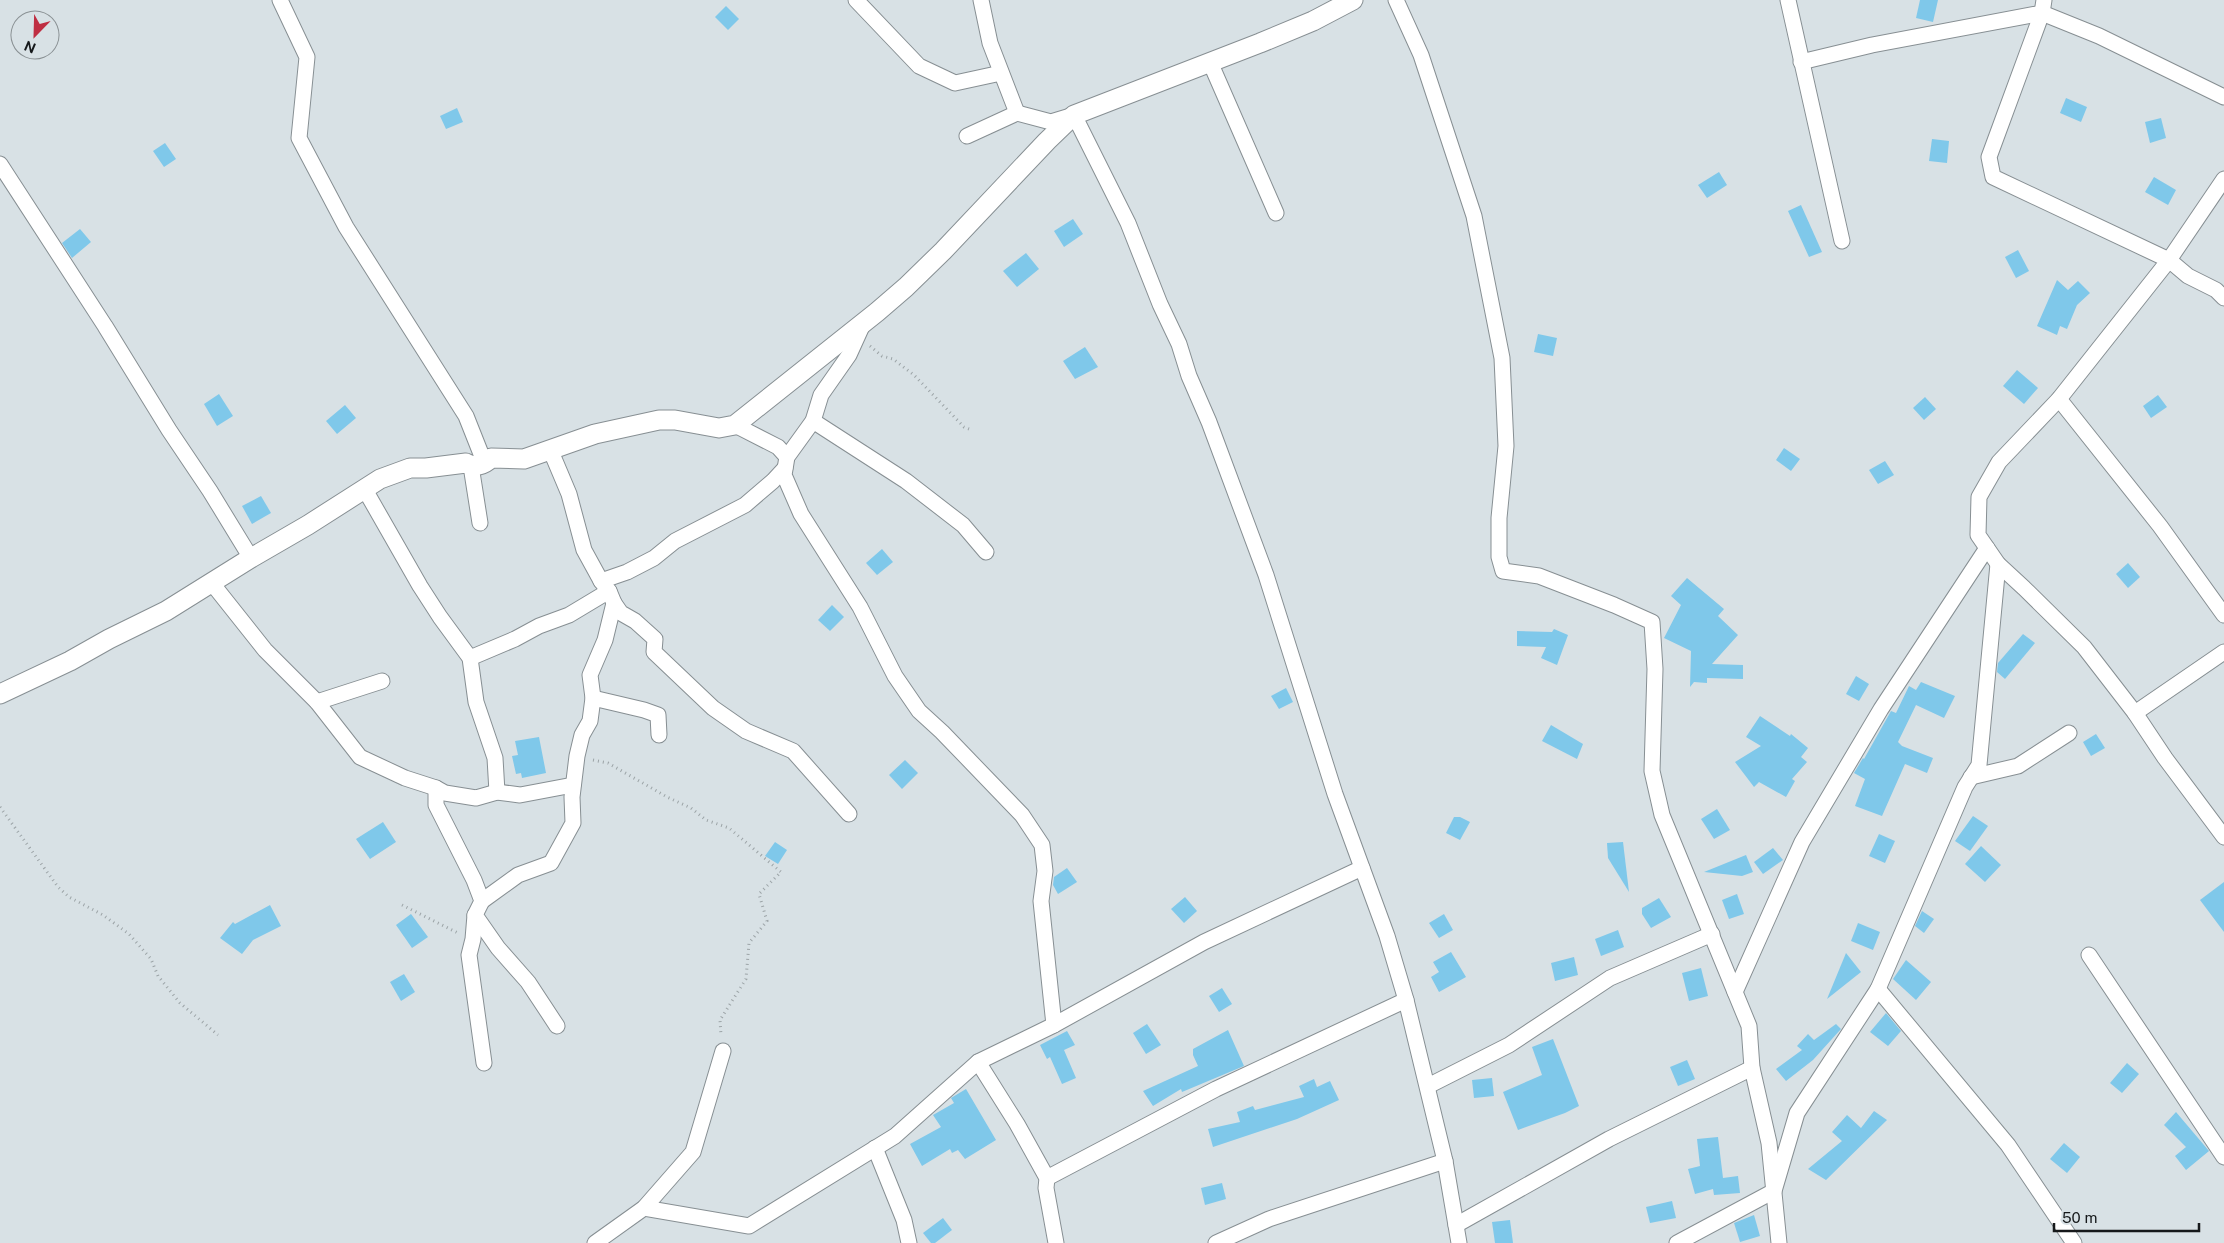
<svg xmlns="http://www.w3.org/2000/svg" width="2224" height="1243" font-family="'Public Sans',sans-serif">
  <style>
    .building { fill: #7fc8ea }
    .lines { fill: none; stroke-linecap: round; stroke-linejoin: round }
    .minor-casing { stroke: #878f93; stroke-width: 17 }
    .tertiary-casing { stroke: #878f93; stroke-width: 21 }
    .path { stroke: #9ca4a7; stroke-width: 3; stroke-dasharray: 1 4; stroke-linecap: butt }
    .minor { stroke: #fff; stroke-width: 15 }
    .tertiary { stroke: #fff; stroke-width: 19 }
  </style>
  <rect width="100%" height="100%" fill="#d8e1e5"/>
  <g class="building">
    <polygon points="1920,0 1938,0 1933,22 1916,18"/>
    <polygon points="726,6 739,19 728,30 715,17"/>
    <polygon points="2066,98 2087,107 2081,122 2060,113"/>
    <polygon points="457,108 463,122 446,129 440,116"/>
    <polygon points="2161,118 2166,138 2150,143 2145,122"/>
    <polygon points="1932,139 1949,141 1947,163 1929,161"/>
    <polygon points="165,143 176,159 164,167 153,151"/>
    <polygon points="1719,172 1727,185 1707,198 1698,185"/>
    <polygon points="2154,177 2176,190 2168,205 2145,192"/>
    <polygon points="1801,205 1822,252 1809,257 1788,211"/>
    <polygon points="1073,219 1083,234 1064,247 1054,231"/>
    <polygon points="80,229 91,242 72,258 62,243"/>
    <polygon points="2018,250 2029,271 2016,278 2005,257"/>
    <polygon points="1026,253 1039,269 1017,287 1003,271"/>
    <polygon points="2057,280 2068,290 2078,281 2090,293 2077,305 2067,329 2060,326 2057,335 2037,326"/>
    <polygon points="1538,334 1557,338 1553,356 1534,352"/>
    <polygon points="1085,347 1098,367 1075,379 1063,361"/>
    <polygon points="2017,370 2038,388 2024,404 2003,386"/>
    <polygon points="219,394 233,416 217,426 204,404"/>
    <polygon points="2158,395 2167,407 2151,418 2143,406"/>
    <polygon points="1925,397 1936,409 1924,420 1913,408"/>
    <polygon points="345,405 356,418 337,434 326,421"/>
    <polygon points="1784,448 1800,459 1791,471 1776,460"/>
    <polygon points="1885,461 1894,475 1878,484 1869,470"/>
    <polygon points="261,496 271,513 252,524 242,506"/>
    <polygon points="882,549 893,562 877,575 866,563"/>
    <polygon points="2128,563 2140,577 2128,588 2116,574"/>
    <polygon points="1687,578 1724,609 1718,616 1738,635 1712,664 1743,665 1743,679 1707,678 1707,683 1694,682 1690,687 1691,651 1664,638 1681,605 1671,596"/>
    <polygon points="832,605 844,617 830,631 818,620"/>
    <polygon points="1554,629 1568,635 1557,665 1541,658 1546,647 1517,646 1517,631 1552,632"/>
    <polygon points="2023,634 2035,643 2005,679 1997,672 1998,663"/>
    <polygon points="1856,676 1869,684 1859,701 1846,694"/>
    <polygon points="1921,682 1955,696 1944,718 1916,705 1898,742 1902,746 1933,758 1927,773 1905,764 1882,816 1855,806 1865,779 1854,773 1863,758 1864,759 1891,711 1896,713 1909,686 1916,690"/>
    <polygon points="1286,688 1293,702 1279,709 1271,696"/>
    <polygon points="1760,716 1790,736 1791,734 1808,748 1801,757 1807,762 1792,779 1795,781 1786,797 1759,782 1754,787 1735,762 1761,746 1746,737"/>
    <polygon points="1551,725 1583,744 1577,759 1542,741"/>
    <polygon points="2096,734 2105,748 2091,756 2083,742"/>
    <polygon points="539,737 546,773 522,778 521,773 516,774 512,756 518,755 515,741"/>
    <polygon points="905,760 918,773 902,789 889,775"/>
    <polygon points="1717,809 1730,830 1714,839 1701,819"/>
    <polygon points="1973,816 1988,826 1970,851 1955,841"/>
    <polygon points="1454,817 1460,817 1470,822 1460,840 1446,833"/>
    <polygon points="383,822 396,842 370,859 356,839"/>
    <polygon points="1879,834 1895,841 1885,863 1869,856"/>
    <polygon points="775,842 787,850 778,864 765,856"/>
    <polygon points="1623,842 1629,892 1608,858 1607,843"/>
    <polygon points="1981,846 2001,865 1985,882 1965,864"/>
    <polygon points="1773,848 1783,860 1763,874 1754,862"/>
    <polygon points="1746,855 1753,872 1742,876 1704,872"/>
    <polygon points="1067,868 1077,882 1058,894 1053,885 1054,877"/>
    <polygon points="2224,882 2224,932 2200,900"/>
    <polygon points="1737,894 1744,914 1729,919 1722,900"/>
    <polygon points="1185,897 1197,911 1184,923 1171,909"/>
    <polygon points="1659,898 1671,917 1651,928 1642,914 1642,908"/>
    <polygon points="270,905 281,926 253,940 242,954 220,938 233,922 235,924"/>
    <polygon points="1922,911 1934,919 1924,933 1915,926"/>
    <polygon points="411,914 428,937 412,948 396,925"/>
    <polygon points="1444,914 1453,930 1439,938 1429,923"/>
    <polygon points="1858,923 1880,932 1873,950 1851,941"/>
    <polygon points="1618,930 1624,947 1601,956 1595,939"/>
    <polygon points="1451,952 1466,977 1439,992 1431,977 1439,972 1433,962"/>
    <polygon points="1846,953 1861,972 1827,999"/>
    <polygon points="1574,957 1578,975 1555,981 1551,963"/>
    <polygon points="1906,960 1931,982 1916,1000 1893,979"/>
    <polygon points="1701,968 1708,996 1689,1001 1682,973"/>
    <polygon points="404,974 415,992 401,1001 390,982"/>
    <polygon points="1222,988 1232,1004 1219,1012 1209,996"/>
    <polygon points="1886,1013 1901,1031 1888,1046 1870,1032"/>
    <polygon points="1147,1024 1161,1045 1146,1054 1133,1033"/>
    <polygon points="1836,1024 1841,1029 1813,1060 1786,1081 1776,1069 1802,1050 1797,1046 1808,1034 1814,1040"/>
    <polygon points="1228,1030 1244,1066 1182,1092 1181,1089 1153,1106 1143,1091 1198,1066 1193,1055 1193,1049"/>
    <polygon points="1067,1031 1075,1045 1064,1050 1076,1078 1062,1084 1050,1057 1047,1059 1040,1045"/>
    <polygon points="1553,1039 1579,1106 1565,1113 1518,1130 1503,1092 1542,1075 1532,1047"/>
    <polygon points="1687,1060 1695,1079 1678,1086 1670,1067"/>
    <polygon points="2127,1063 2139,1074 2122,1093 2110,1083"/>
    <polygon points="1492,1078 1494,1096 1474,1098 1472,1080"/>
    <polygon points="1314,1079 1317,1087 1330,1081 1339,1100 1297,1119 1213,1147 1208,1129 1240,1122 1237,1112 1253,1106 1255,1110 1304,1097 1299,1086"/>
    <polygon points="966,1089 996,1140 965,1159 958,1150 952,1153 950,1149 922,1166 910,1144 941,1127 933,1115 954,1103 951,1098"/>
    <polygon points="1874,1111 1887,1120 1826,1180 1808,1169 1842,1141 1832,1132 1847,1115 1861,1128"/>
    <polygon points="2176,1112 2209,1151 2186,1170 2175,1156 2186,1147 2164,1125"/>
    <polygon points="1718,1137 1723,1178 1738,1176 1740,1193 1714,1195 1713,1189 1695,1194 1688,1169 1700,1166 1697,1139"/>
    <polygon points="2064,1143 2080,1157 2067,1173 2050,1159"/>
    <polygon points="1222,1183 1226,1199 1205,1205 1201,1188"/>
    <polygon points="1672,1201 1676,1218 1650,1223 1646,1207"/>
    <polygon points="1754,1215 1760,1236 1740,1242 1734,1223"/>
    <polygon points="943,1218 952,1230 935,1243 931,1243 923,1233"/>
    <polygon points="1510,1220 1513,1243 1495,1243 1492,1222"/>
  </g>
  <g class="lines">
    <defs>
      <g id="minor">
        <polyline points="280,0 307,57 299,138 346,227 466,416 485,464"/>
        <polyline points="856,0 919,66 955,83 1001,73"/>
        <polyline points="981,0 990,43 1017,113"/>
        <polyline points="1396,0 1421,55 1474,216 1502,358 1506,446 1499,518 1499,557 1503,571 1539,576 1614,605 1652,622 1655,669 1652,771 1662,815 1749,1026 1752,1068 1769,1143 1779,1243"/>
        <polyline points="1788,0 1842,241"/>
        <polyline points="2044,0 2042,13 1989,157 1993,177 2169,260 2188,276 2216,290 2224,298"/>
        <polyline points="1210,62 1276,213"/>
        <polyline points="1801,62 1872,45 2042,13 2099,36 2224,97"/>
        <polyline points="967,136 1017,113 1051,122 1074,115 1128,223 1160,304 1179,344 1189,376 1209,422 1266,575 1335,794 1387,936 1406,1000 1445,1161 1459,1243"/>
        <polyline points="0,164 105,326 169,430 210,491 251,558"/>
        <polyline points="2224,179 2169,260 2059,399 1999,462 1979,497 1978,535 1998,564 2024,588 2084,647 2135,713 2165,758 2224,837"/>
        <polyline points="864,322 849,355 821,395 813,421 787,457 784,475 801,514 860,607 895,676 919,711 942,732 1022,815 1042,845 1045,871 1041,901 1054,1025"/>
        <polyline points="2059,399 2160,526 2224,615"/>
        <polyline points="813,421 906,481 963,525 986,552"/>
        <polyline points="735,425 778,447 787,457"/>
        <polyline points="550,449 569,494 584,550 601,581 609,591 614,603 621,613 635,621 655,639 654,652 713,708 746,731 793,751 849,814"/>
        <polyline points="471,466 480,523"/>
        <polyline points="364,488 420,586 440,617 470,658 476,702 495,758 497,792"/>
        <polyline points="601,581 627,572 654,558 675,541 745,505 773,481 785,468"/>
        <polyline points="211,582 265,650 317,702 360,757 405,778 436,788 445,793 476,798 497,792 520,795 573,785"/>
        <polyline points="470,658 515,639 539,626 569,615 609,591"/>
        <polyline points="593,698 644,710 658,715 659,735"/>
        <polyline points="317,702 382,681"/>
        <polyline points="2135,713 2224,652"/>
        <polyline points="1971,777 2018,766 2069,733"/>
        <polyline points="436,788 436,805 474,880 482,901 475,915 498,948 528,982 557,1026"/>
        <polyline points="482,901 518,875 551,863 573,823 572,797 577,756 582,735 590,721 593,698 590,675 605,640 614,603"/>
        <polyline points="475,915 473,939 469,955 484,1063"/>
        <polyline points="2089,955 2224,1157"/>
        <polyline points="1878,989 2008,1145 2074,1243"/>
        <polyline points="1735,992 1802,842 1881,709 1987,548"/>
        <polyline points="978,1062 1017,1124 1047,1178 1046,1188 1056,1243"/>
        <polyline points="1428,1086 1509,1045 1610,978 1712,934"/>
        <polyline points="875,1148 904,1220 909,1243"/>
        <polyline points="1047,1178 1216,1089 1406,1000"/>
        <polyline points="644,1208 749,1226 895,1136 978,1062 1054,1025 1204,942 1362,868"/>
        <polyline points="1456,1225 1609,1139 1752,1068"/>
        <polyline points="595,1243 644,1208 693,1152 723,1051"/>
        <polyline points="1216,1243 1269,1219 1445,1161"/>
        <polyline points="1677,1243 1774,1191 1797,1113 1878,989 1965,787 1979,765 1998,564"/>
      </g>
      <path id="tertiary" d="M0,694l70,-33 39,-22 57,-28 85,-53 57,-33 72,-46 30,-11h16l40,-5c8,5 18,2 25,-5l33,1 71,-25 64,-14h16l44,8 16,-3 142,-113 29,-25 37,-36 104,-110 27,-26 186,-72 53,-22 40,-21"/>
    </defs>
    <use href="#minor" class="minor-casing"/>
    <use href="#tertiary" class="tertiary-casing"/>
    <g class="path">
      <polyline points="870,346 882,356 893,359 914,375 964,427 969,429"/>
      <polyline points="593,760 608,763 667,797 691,808 706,820 729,828 781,872 759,894 767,921 749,943 746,979 720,1020 721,1035"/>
      <polyline points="0,807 58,887 69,897 103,915 129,934 151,959 158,976 180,1003 218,1035"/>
      <polyline points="402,905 458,933"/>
    </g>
    <use href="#minor" class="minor"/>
    <use href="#tertiary" class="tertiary"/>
  </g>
  <g transform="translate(35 35) rotate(203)"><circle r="24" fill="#d8e1e5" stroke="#8a9194"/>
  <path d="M0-4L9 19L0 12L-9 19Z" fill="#bf2e42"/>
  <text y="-8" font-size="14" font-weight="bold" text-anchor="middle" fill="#16191b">N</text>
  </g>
  <path d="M2054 1223v8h145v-8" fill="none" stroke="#16191b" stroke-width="2.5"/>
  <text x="2062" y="1223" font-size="15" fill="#16191b" stroke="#d8e1e5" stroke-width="4" paint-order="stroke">50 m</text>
</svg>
